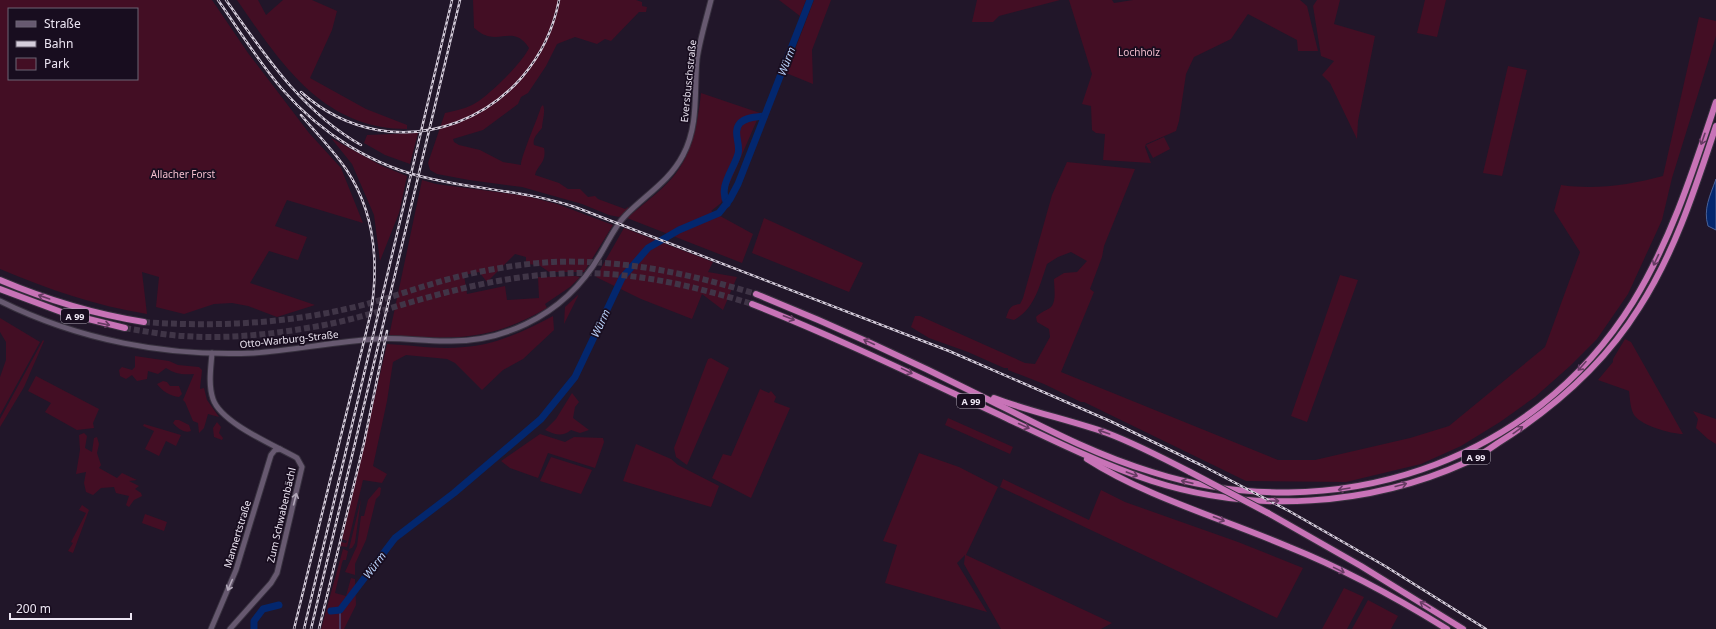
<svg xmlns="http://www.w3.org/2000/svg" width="1716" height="629" font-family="'Noto Sans',sans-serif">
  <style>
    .green { fill: #430e24; fill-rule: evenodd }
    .water { fill: #03276e; stroke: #496096 }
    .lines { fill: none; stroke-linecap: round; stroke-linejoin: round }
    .stream { stroke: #496096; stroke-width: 1 }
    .river { stroke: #03276e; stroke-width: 7 }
    .highway-tunnel { stroke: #403547; stroke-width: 6; stroke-dasharray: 6 3; stroke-linecap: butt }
    .secondary-casing { stroke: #37303e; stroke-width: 7 }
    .highway-casing { stroke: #37303e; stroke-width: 8 }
    .secondary { stroke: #675970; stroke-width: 5 }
    .highway { stroke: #c873b7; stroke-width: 6 }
    .rail-casing { stroke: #d5cddb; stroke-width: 2.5 }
    .rail { stroke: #180d1f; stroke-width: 1; stroke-dasharray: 3; stroke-linecap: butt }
    .highway-bridge-casing { stroke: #37303e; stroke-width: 8; stroke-linecap: butt }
    .highway-bridge { stroke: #c873b7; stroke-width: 6 }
    .oneway { stroke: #673b63 }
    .oneway2 { stroke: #b1a7b8 }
    .labels { text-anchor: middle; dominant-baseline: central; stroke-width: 3.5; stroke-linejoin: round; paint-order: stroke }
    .shield { fill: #180d1f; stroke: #ada5b3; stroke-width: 1 }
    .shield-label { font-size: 9px; font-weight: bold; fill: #ede6f3 }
    .park-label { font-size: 10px; fill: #f2bdcd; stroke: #180d1f }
    .street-label { font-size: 10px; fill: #ede6f3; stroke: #180d1f }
    .water-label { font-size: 11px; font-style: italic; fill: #bbd3fc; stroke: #180d1f }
  </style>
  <rect width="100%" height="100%" fill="#211629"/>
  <g class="green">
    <path d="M0,0h212l36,53 61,80 32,35 22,55 -76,-23 -12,26 32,11 -9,23 -29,-9 -19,32 65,22 -38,12 -29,-11 -16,-3 -18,1 -30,10 -28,-7 3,-30 -17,-5 5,42c-50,-8 -100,-25 -147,-45zM9,9h128v70h-128z"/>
    <path d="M237,0h21l8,15 17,-15h29l25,11 -5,19 -22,48 56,31 41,16v4c-85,0 -127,-67 -170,-129z"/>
    <path d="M473,0h163l6,2v4l5,1 -1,5h-7l-28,29 -6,-2 -8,5 -22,-7 -18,7 -11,22 -18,27 -7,4 -3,7 -35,26 -30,9 1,3 5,3 21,5 23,12 18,3c-1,-6 17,-47 20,-58l2,-2c3,7 -1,16 -1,23 -4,5 -10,10 -8,17l10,3c3,15 -7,17 -9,27l24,8 9,6h12l8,8 7,-1 3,3 27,10 3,-2 1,2 -10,8 -10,-2 -27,-11 -60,-17 -53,-7 -32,-6 -7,-4 -2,-7 17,-50c9,-2 19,-4 27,-8 13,-5 52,-44 57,-57 -14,-22 -28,-6 -44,-13 -4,-1 -8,-5 -11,-7z"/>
    <polygon points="779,0 806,0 800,16"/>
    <polygon points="814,0 831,0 812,50 813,84 786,73"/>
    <polygon points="977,0 1060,0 999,16 993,22 972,22"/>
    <polygon points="1069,0 1112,0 1114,3 1133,0 1300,0 1307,6 1318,51 1298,51 1297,40 1248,14 1231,39 1194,57 1186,74 1179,121 1176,131 1146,144 1145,147 1151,163 1103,160 1105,134 1096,133 1092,130 1091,106 1082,104 1092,74"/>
    <polygon points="1317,0 1340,0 1334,24 1375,36 1358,121 1357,139 1330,83 1322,75 1334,61 1321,56 1313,6"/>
    <polygon points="1425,0 1446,0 1437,37 1417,33"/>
    <path d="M1699,17l17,4v15l-44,142 -10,42 -34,74 -31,45 -27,27 -35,31 -35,25 -39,24 -40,18 -75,18 -100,-1 -162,-79h-3l-37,-18 -36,-14v-2h-4l-36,-16 -39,-14 -18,-11 4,-11h5l105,47 10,1 15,-27 -1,-8 -12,-7 -1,-5c5,-5 9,-6 14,-9 7,-6 4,-20 4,-29l10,-6 13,-1 10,-11 -16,-9 -13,5 -11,7c-7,20 -12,45 -33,56l-8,-2c3,-9 4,-13 14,-14l3,-6 29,-103 15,-33 68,7 -31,77 -2,11 -12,32 4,3 -33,80 217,88h37l95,-22 39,-12 96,-79 35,-95 -26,-41 7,-26c34,5 69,0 102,-9z"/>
    <polygon points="1508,66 1527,70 1502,176 1483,173"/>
    <path d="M701,93l59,20 -39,90 -10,8 42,23 -11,29 -115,-45c15,-13 33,-26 46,-41 19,-22 25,-56 28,-84z"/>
    <polygon points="418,133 410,164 385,155 364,143 367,135"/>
    <polygon points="1164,137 1170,149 1153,158 1146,145"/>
    <polygon points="331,138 382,166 407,176 399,213 380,261 374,215 352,164"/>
    <path d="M422,180l14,4 90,12 31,8 56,21 -29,47h-35l-10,-7 -13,-1v-7l-11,-3 -28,28 -8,-10 -15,3 3,19 38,-8 2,14 32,-2 -1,-21 38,-1 4,1 -10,10 -25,17 2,4c-58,34 -94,31 -158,28z"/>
    <polygon points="764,218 863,263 849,292 752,253"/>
    <polygon points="624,228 713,262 708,272 737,277 723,310 702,294 692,319 641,299 596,277"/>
    <polygon points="1340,275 1358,280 1307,422 1291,416"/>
    <polygon points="578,295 578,296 564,324 565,307"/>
    <path d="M553,316l1,14 -31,29 -20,11 -21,20 -27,-27 -8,-4 -41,-4 -13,7 -6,39 -14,65 14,8 -5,9 -19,-3 -16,67 -7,-1 1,-4 5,1 1,-2 -5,-2 45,-195c25,1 51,6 77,3 31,-2 61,-16 89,-31z"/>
    <polygon points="0,318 40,342 0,415 0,377 6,360 6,342 0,332"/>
    <path d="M1625,339l6,3 52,92c-12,0 -45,-9 -50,-21 -3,-7 -3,-15 -4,-22l-31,-11 15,-18v-3z"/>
    <polygon points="43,340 44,341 24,387 0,427 0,419"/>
    <path d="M135,356l34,5 9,4 21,2 3,3 -2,19 4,-1 3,12 12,17 -11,-3 -4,14 -5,5 -1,-10 -5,-2 -8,-19 -2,-2 11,-26c-11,1 -19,0 -28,-6l-8,6 -10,-3 -1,8 -10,2 -5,-6 -6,4 -6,-3 -1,-6 3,-3 10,3 3,-3z"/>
    <polygon points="711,358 729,368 687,465 676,457 674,448 708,359"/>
    <polygon points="36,376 99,409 93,423 94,428 77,430 45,412 51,403 28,391"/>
    <path d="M163,381l4,1 3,4h9l3,8 -3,3c-9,-1 -17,-6 -22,-13z"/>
    <polygon points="760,389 769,393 771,391 776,397 774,402 790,408 751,498 712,478 723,454 731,456"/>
    <path d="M572,393l7,9 -4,5 -2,11 16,12 -9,3 -9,-3c-10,8 -16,4 -26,0l11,-11z"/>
    <polygon points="1693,411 1716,419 1716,444 1708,439 1696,428 1698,419"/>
    <polygon points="948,418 1013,447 1010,454 945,425"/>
    <path d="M175,420h4l10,5 2,6c-6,3 -14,-3 -18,-8z"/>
    <polygon points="217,422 221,427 219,433 223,438 222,440 214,437 213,428"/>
    <polygon points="144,424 181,435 176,446 166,441 159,456 145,449 154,431 143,426"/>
    <polygon points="84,433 87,436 85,448 92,452 94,438 97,437 99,444 97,453 101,465 99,468 117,478 122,473 137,480 129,481 139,486 135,489 141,493 142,496 134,500 129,507 126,505 129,496 116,493 114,487 101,488 93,495 86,492 84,483 86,472 76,474 80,450 79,435"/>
    <polygon points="540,434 565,442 574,437 603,438 604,442 595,468 548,453 538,478 510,468 501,461"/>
    <polygon points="636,444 671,459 678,465 719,486 711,507 623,481"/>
    <polygon points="919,453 959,467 998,487 966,555 1112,623 1101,629 1001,629 964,564 965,555 957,563 987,612 885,583 897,545 883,541"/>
    <polygon points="551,457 592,470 581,494 540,481"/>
    <polygon points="1003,479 1089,520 1101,490 1125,502 1238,542 1303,568 1277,618 1000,487"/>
    <polygon points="379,487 381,488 380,495 376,499 366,540 355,564 355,575 345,572 357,546 361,516 364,516 368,500"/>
    <polygon points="361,499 355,543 352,548 349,549"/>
    <polygon points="82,505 89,510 73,553 68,551 73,543 71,542 86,513 79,510"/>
    <polygon points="145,514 167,522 164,531 142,523"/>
    <polygon points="343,549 348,551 346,560 343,560 342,563 335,593 346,596 351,578 355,579 356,605 344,629 321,629"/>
    <polygon points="1344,588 1364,597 1347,629 1322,629"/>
    <polygon points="1368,600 1398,616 1391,629 1352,629"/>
  </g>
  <path class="water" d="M1716,179v51l-8,-4c-5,-17 2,-30 8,-47z"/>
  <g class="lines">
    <polyline class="stream" points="340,610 340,629"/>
    <g class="river">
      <path d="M727,204c-9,-18 6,-33 11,-50 3,-10 -6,-22 2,-31 6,-6 16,-6 24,-7"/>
      <polyline points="331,611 340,610 395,538 454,493 541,419 575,377 622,278 648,248 679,230 719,213 730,199 738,184 810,0"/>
      <polyline points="254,629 254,621 263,609 279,605"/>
    </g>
    <g class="highway-tunnel">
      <path d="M144,322c66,5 138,2 202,-13 33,-7 64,-19 96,-28 35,-10 75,-17 111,-19 70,-3 137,12 203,32"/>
      <path d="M125,328c19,3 39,7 58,8 41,3 84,-1 124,-8 47,-7 91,-23 137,-35 35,-9 74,-17 110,-19 68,-5 134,10 198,30"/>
    </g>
    <defs>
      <g id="secondary">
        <path d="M0,301c78,39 167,56 254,52 40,-3 80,-11 121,-14 23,-2 46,2 70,2 28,1 56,-5 81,-17 33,-16 56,-38 74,-69 8,-13 15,-29 25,-39 20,-21 44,-34 58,-61 16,-30 11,-63 14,-96 3,-20 9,-39 14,-59"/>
        <path d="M212,353c-1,14 -4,31 1,46 8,24 61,46 84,59l5,9 -25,106 -6,10 -41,46"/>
        <polyline points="211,629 236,570 271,455 275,450 280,449"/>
      </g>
      <g id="highway">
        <path d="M0,280c47,20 94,34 144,42"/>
        <polyline points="0,289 64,313 125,328"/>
        <path d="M756,294c77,31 152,65 225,102 56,28 111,58 171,76 179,57 380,-7 481,-170 38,-62 60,-131 83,-200"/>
        <path d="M752,304c86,34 168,74 252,113 48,23 97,47 148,64 102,33 218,25 315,-19 11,-5 21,-12 31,-19 56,-35 106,-79 141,-135 36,-56 56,-119 77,-182"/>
        <path d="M994,398c37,14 76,22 113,35 29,11 56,25 83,39"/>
        <path d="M1087,459c59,38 137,60 202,88 55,22 108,51 158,82"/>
        <polyline points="1268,513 1361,566 1463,629"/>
      </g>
    </defs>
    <use href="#secondary" class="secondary-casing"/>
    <use href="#highway" class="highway-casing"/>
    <use href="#secondary" class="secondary"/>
    <use href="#highway" class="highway"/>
    <defs>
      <g id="rail">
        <path d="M218,0c21,30 40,61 64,89 39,45 92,78 150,90 49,11 95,12 143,28l374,144 161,70 93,45 86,45 96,55 101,63"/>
        <path d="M226,0c39,55 75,111 135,145"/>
        <path d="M301,92c94,84 235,28 258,-92"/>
        <path d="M294,629l77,-317c8,-50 4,-100 -25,-143 -13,-19 -30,-36 -45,-54"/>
        <polyline points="304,629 452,0"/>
        <polyline points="311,629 460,0"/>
        <polyline points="319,629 364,443 387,331"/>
      </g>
    </defs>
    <use href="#rail" class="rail-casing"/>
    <use href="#rail" class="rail"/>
    <defs>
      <polyline id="highway-bridge" points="1190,472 1268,513"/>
    </defs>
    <use href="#highway-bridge" class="highway-bridge-casing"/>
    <use href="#highway-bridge" class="highway-bridge"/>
  </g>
  <defs><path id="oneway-shaft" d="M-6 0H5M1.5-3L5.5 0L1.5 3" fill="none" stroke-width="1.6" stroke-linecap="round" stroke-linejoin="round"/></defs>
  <g class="oneway">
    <use href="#oneway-shaft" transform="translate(1703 139) rotate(109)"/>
    <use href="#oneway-shaft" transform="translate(1656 260) rotate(115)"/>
    <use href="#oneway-shaft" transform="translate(44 297) rotate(-161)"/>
    <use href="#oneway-shaft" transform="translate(789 318) rotate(21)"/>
    <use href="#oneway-shaft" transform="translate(104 324) rotate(11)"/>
    <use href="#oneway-shaft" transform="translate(869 342) rotate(-155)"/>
    <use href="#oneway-shaft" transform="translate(1582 366) rotate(132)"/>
    <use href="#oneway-shaft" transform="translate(907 371) rotate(26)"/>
    <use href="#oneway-shaft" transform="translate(1024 426) rotate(25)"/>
    <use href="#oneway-shaft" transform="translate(1518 430) rotate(-36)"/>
    <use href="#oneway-shaft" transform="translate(1104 432) rotate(-161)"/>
    <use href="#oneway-shaft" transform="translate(1132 474) rotate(20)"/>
    <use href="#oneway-shaft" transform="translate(1187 482) rotate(-167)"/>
    <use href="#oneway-shaft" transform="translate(1401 485) rotate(-15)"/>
    <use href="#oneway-shaft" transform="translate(1344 489) rotate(171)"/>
    <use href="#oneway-shaft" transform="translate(1273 501)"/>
    <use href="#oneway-shaft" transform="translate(1219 519) rotate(21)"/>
    <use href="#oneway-shaft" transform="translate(1339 570) rotate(26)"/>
    <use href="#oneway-shaft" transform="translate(1425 605) rotate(-148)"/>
  </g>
  <g class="oneway2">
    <use href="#oneway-shaft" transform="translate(295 499) rotate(-76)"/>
    <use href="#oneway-shaft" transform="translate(230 585) rotate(113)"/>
  </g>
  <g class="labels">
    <g class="shield">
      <rect x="61" y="309" width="28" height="14" rx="3"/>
      <rect x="957" y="394" width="28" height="14" rx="3"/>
      <rect x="1462" y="450" width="28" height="14" rx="3"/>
    </g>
    <g class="shield-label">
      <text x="75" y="316">A 99</text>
      <text x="971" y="401">A 99</text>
      <text x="1476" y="457">A 99</text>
    </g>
    <g class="park-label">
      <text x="1139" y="52">Lochholz</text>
      <text x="183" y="174">Allacher Forst</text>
    </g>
    <g class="street-label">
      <text transform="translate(688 81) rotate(-84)">Eversbuschstraße</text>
      <text transform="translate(289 339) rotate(-6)">Otto-Warburg-Straße</text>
      <text transform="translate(281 515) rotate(-77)">Zum Schwabenbächl</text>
      <text transform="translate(237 534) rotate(-73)">Mannertstraße</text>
    </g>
    <g class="water-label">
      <text transform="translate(786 61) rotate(-69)">Würm</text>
      <text transform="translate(600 323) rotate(-65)">Würm</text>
      <text transform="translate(374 565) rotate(-53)">Würm</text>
    </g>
  </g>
  <rect x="8" y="8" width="130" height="72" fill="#180d1f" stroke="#6d6474"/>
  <rect x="16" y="21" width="20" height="6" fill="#675970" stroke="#6d6474"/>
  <text x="44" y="28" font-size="12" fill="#ede6f3">Straße</text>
  <rect x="16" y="41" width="20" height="6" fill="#d5cddb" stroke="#6d6474"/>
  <text x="44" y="48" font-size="12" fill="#ede6f3">Bahn</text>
  <rect x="16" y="58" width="20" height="12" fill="#430e24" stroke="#6d6474"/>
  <text x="44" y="68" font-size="12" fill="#ede6f3">Park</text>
  <path d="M10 613v6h121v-6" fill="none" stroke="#ede6f3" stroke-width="2"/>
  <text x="16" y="613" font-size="12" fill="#ede6f3" stroke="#180d1f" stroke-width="3" paint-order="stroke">200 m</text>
</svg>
